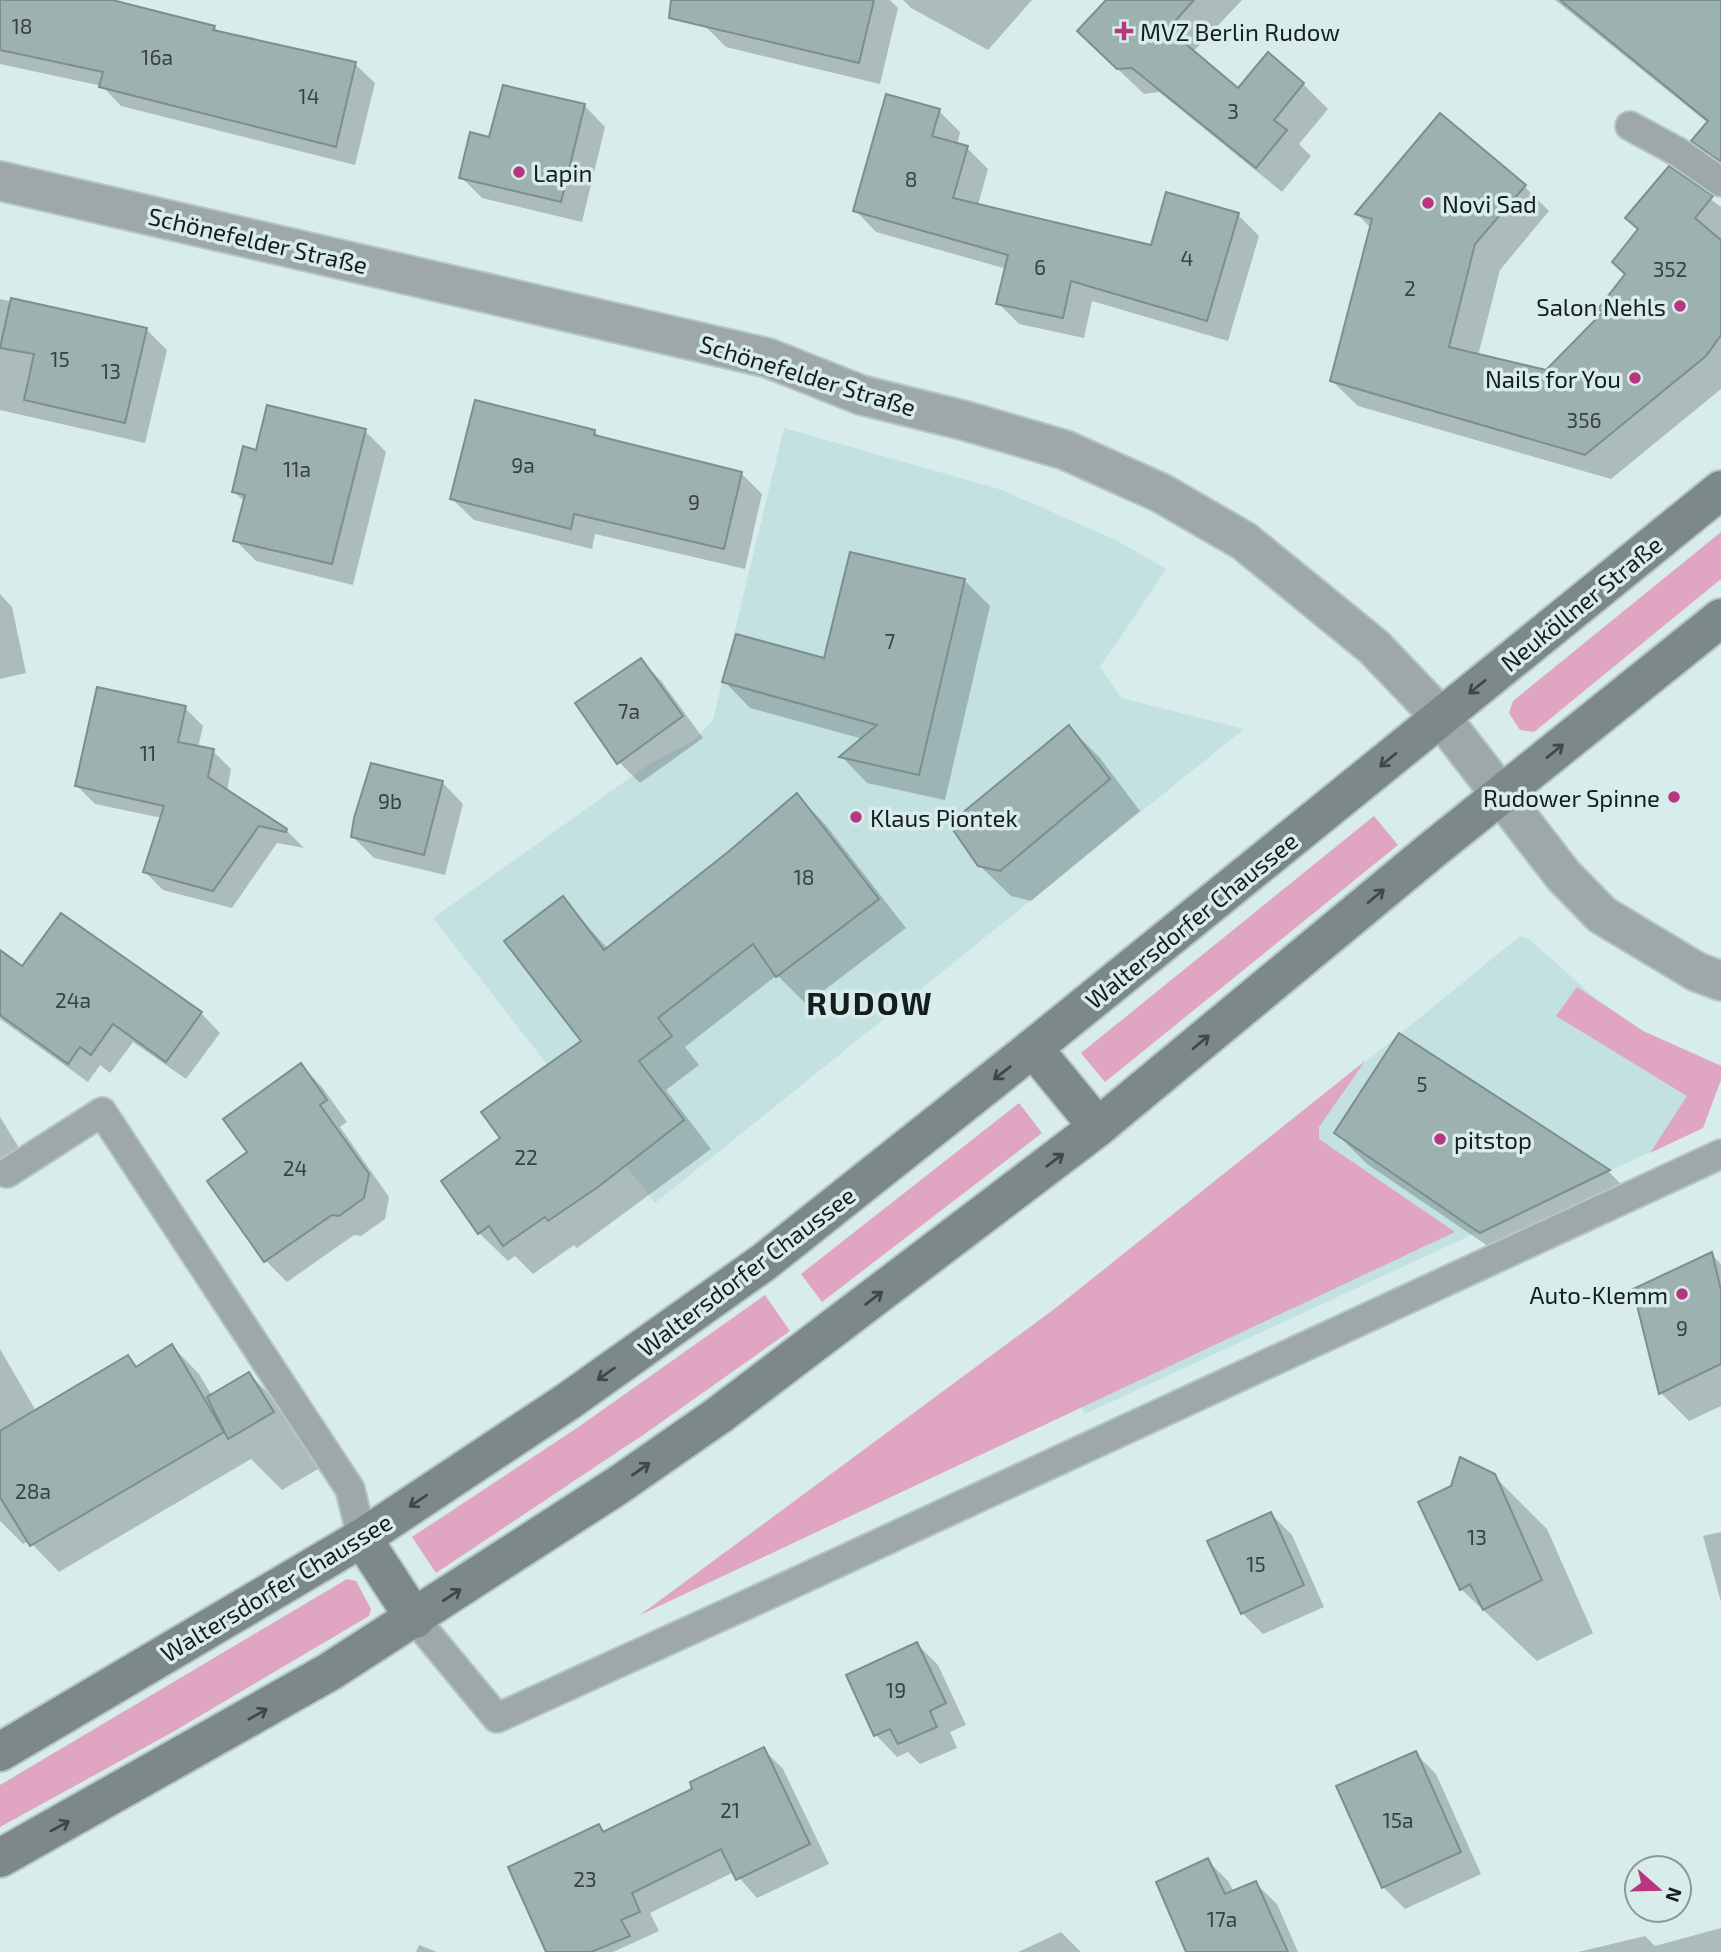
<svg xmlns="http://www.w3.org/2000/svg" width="1721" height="1952" font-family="'Exo 2',sans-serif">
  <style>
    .built { fill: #c3e1e0 }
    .green { fill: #e0a5c0 }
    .shadow { fill: #0003 }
    .building { fill: #9db1b0; stroke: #7c8f8f; stroke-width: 2 }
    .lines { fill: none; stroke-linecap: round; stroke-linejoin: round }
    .lane-casing { stroke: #b4c7c6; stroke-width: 32 }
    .street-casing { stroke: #b4c7c6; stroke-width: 42 }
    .secondary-casing { stroke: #b4c7c6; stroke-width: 42 }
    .lane { stroke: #9fa8a8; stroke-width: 28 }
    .street { stroke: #9fa8a8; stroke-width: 38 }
    .secondary { stroke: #7d8989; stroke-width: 38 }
    .oneway { stroke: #3f4848 }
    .poi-dot { fill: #b8367f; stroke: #d7eceb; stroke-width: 2.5 }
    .labels { text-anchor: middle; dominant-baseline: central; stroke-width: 7; stroke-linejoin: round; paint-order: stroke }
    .number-label { font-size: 21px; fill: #384242 }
    .poi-label { font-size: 24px; fill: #161d1d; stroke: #d7eceb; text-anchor: start }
    .street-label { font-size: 24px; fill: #161d1d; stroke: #d7eceb }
    .district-label { font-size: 32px; font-weight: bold; letter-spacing: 2px; fill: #161d1d; stroke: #d7eceb }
  </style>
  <rect width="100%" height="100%" fill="#d7eceb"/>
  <g class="built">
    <polygon points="784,428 999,489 1114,539 1166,569 1100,667 1121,698 1244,729 655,1203 433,918 648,765 694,740 713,720"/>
    <polygon points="1520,936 1529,939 1594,997 1645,1032 1721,1065 1721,1080 1700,1129 1085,1414 1045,1324"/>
  </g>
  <g class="green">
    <polygon points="1721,532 1721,579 1534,732 1520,730 1509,713 1513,701"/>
    <polygon points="1374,816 1398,845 1105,1082 1081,1053"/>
    <polygon points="1577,987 1643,1031 1721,1066 1721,1080 1703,1128 1650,1153 1687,1096 1556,1016"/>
    <polygon points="1365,1061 1319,1127 1319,1139 1455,1232 640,1615 1053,1310"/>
    <polygon points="1019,1103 1042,1133 822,1302 801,1274"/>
    <polygon points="765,1295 790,1331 646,1433 436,1573 412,1537 577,1428"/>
    <polygon points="347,1579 356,1581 371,1609 369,1616 171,1733 0,1827 0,1785"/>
  </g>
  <g class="shadow">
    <polygon points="0,0 105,0 214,27 220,33 355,64 375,83 355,165 121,106 102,86 0,64"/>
    <polygon points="711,0 890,0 898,8 880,84 726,47 705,26"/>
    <polygon points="903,0 1032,0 988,50 911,8"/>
    <polygon points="1107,0 1242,0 1193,52 1239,90 1303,84 1328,109 1299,144 1311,156 1282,192 1159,92 1144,94 1104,56"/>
    <polygon points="1555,0 1721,0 1721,166 1693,140 1708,123"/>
    <polygon points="584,105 605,127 582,222 482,198 461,177 491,139"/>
    <polygon points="939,111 960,132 957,145 967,148 988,169 978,205 1152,247 1238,215 1259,236 1228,341 1092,301 1084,338 1019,324 998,303 1007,269 876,232 855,210"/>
    <polygon points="1669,168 1721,207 1721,389 1611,479 1358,406 1332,381 1371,228 1357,214 1524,186 1549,211 1500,270 1478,356 1546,372 1605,313 1627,274"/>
    <polygon points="0,299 146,329 167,350 145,443 0,410"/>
    <polygon points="365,431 386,452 353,585 256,561 235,540 245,502 234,492 257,452"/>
    <polygon points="594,431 602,439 741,473 762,494 745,569 595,534 592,549 474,520 452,499"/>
    <polygon points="964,580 990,606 945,800 867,783 842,757 863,739 750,708 724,681 826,660"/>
    <polygon points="0,594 12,607 26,673 0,679"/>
    <polygon points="641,660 662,682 703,738 640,783 619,762"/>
    <polygon points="185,708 203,726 198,748 213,751 231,769 227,791 286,830 304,848 277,843 232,908 163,890 145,872 162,818 95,804 77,786"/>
    <polygon points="1069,727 1100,758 1140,811 1031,901 1011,896 979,865"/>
    <polygon points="442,782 463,804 445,875 374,858 353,837"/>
    <polygon points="797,795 825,824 906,928 806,1004 777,975 685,1047 699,1065 666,1090 711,1149 577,1248 574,1245 533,1274 515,1256 508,1261 479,1233 503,1139 583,1042 563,899 608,949 729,854"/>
    <polygon points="0,959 22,968 201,1013 220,1033 186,1079 133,1042 110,1073 100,1065 88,1082 0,1019"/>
    <polygon points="1400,1036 1609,1172 1639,1202 1513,1263 1367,1164 1336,1133"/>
    <polygon points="301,1065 322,1087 347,1122 340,1127 389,1197 385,1219 361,1236 354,1235 287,1282 266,1261 209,1181 249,1153"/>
    <polygon points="0,1117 21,1151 0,1165"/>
    <polygon points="1711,1254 1721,1264 1721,1406 1689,1421 1661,1393"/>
    <polygon points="172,1346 199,1374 212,1396 249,1374 301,1426 325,1465 282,1490 251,1459 59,1572 29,1541 23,1544 0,1521 0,1349 36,1411 127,1357 138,1368"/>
    <polygon points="1494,1476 1547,1529 1593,1633 1537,1661 1461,1589"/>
    <polygon points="1271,1514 1292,1535 1324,1607 1263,1634 1242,1613"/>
    <polygon points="1721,1532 1721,1602 1703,1536"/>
    <polygon points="917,1644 938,1665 966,1725 950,1732 957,1748 920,1764 908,1752 897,1757 876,1735 849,1675"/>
    <polygon points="764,1750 783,1769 829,1864 757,1898 734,1872 650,1913 659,1931 613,1952 589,1952 599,1826 606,1833 695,1790"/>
    <polygon points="1415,1753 1436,1774 1481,1874 1405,1909 1383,1887 1338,1787"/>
    <polygon points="1207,1860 1228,1881 1234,1892 1255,1883 1277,1904 1298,1952 1188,1952"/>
    <polygon points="1721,1928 1721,1952 1578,1952 1645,1936 1655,1946"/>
    <polygon points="1061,1932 1081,1952 1018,1952"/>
    <polygon points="419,1945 437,1952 416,1952"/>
  </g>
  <g class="building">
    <polygon points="0,0 112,0 215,26 213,30 356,62 336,147 99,87 103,72 0,50"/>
    <polygon points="671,0 874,0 859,63 669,18"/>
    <polygon points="1106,0 1194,0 1168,29 1238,88 1268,52 1304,83 1274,120 1287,130 1256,168 1132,68 1117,69 1077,31"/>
    <polygon points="1560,0 1721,0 1721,162 1691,141 1708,121"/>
    <polygon points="503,85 585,104 561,202 459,178 470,132 489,137"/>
    <polygon points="886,94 940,109 932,136 968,146 953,198 1151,245 1166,192 1239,213 1207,321 1071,281 1063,318 996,304 1008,255 853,211"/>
    <polygon points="1440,113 1526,185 1475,244 1449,347 1546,370 1603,312 1598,309 1625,274 1612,262 1638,229 1625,218 1669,166 1713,196 1695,218 1721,240 1721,335 1706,356 1585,455 1330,381 1372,219 1355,214"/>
    <polygon points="11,298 147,328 125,423 24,400 34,354 0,348"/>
    <polygon points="475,400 595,430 594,435 742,472 724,549 574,514 571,529 450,499"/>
    <polygon points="267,405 366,429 332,564 233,541 245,495 232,492 243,446 256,450"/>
    <polygon points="850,552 965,579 919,775 839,757 877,725 722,682 736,634 824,658"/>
    <polygon points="641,658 683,716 617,764 575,703"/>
    <polygon points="97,687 186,706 178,742 214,749 208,777 287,829 286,832 259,826 213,891 143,872 164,806 75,786"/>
    <polygon points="1069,725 1110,779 1000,871 978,866 949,824"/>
    <polygon points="371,763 443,781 424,855 351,837 354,818"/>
    <polygon points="797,793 879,899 776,977 753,944 658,1018 672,1036 639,1061 684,1120 598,1187 548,1221 545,1217 503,1246 489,1226 478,1234 441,1181 500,1138 481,1112 581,1041 504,941 563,896 604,950 728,852"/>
    <polygon points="61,913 202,1012 166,1062 113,1024 91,1055 80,1047 68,1064 0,1015 0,950 22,966"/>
    <polygon points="1399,1033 1610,1170 1480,1233 1334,1133"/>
    <polygon points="301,1063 327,1100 320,1105 369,1174 364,1198 339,1216 332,1215 264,1262 207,1181 247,1152 223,1119"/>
    <polygon points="1712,1252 1721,1290 1721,1364 1659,1394 1633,1289"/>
    <polygon points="172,1344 224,1432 30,1546 0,1497 0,1431 128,1355 136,1367"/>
    <polygon points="249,1372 274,1412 228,1439 207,1397"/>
    <polygon points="1460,1457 1495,1474 1542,1580 1483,1610 1470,1584 1460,1590 1418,1502 1451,1486"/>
    <polygon points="1271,1512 1304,1585 1241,1614 1207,1541"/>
    <polygon points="917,1642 946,1703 930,1711 937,1727 898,1744 890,1729 874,1736 846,1675"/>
    <polygon points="764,1747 810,1844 736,1880 721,1849 632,1893 640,1912 621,1920 630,1936 591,1952 546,1952 508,1867 599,1824 603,1832 692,1789 690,1782"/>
    <polygon points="1416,1751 1461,1852 1382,1888 1336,1786"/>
    <polygon points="1208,1858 1225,1894 1256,1881 1288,1952 1186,1952 1156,1882"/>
  </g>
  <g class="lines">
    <defs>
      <g id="lane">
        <polyline points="1630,126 1678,152 1721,182"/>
        <polyline points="7,1173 102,1112 350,1489 362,1538"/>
        <polyline points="415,1619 497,1718 759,1599 1721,1154"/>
      </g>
      <polyline id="street" points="0,181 768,358 861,395 966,421 1065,450 1161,493 1244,541 1374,647 1440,716 1563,875 1602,915 1697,972 1721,981"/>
      <g id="secondary">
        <polyline points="1033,1048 1098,1127"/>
        <polyline points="362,1538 415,1619"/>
        <polyline points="0,1752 362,1538 567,1402 764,1262 1033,1048 1721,490"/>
        <polyline points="0,1858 329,1672 617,1486 719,1415 1098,1127 1432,850 1721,618"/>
      </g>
    </defs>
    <use href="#lane" class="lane-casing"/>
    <use href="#street" class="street-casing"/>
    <use href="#secondary" class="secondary-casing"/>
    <use href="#lane" class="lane"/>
    <use href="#street" class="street"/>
    <use href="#secondary" class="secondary"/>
  </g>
  <defs><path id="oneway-shaft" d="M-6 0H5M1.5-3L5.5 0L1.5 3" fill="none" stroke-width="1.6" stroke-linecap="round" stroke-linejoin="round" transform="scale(1.75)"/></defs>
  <g class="oneway">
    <use href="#oneway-shaft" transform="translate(1477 687) rotate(141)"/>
    <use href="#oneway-shaft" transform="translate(1555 751) rotate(-39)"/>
    <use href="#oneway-shaft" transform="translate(1388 760) rotate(140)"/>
    <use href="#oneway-shaft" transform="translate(1376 896) rotate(-40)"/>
    <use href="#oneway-shaft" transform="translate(1201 1042) rotate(-40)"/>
    <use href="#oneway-shaft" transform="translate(1002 1073) rotate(142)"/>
    <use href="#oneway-shaft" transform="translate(1055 1160) rotate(-37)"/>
    <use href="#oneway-shaft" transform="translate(874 1298) rotate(-37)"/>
    <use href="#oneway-shaft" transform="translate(606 1374) rotate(145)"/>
    <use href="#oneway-shaft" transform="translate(641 1469) rotate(-35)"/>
    <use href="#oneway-shaft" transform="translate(418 1501) rotate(146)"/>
    <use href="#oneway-shaft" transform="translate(452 1595) rotate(-33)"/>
    <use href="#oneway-shaft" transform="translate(258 1714) rotate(-30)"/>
    <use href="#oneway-shaft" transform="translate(60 1826) rotate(-28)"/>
  </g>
  <g class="poi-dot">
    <path d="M1120.5 20.5h7v7h7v7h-7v7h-7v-7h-7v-7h7z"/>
    <circle cx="519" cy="172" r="7"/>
    <circle cx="1428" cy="203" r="7"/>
    <circle cx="1680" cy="306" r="7"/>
    <circle cx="1635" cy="378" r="7"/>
    <circle cx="1674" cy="797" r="7"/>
    <circle cx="856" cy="817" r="7"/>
    <circle cx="1440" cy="1139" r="7"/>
    <circle cx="1682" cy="1294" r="7"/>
  </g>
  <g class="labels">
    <g class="number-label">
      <text x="22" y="25">18</text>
      <text x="157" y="56">16a</text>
      <text x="309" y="95">14</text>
      <text x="1233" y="110">3</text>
      <text x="911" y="178">8</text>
      <text x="1187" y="257">4</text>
      <text x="1040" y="266">6</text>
      <text x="1670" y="268">352</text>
      <text x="1410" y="287">2</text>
      <text x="60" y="358">15</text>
      <text x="111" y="370">13</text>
      <text x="1584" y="419">356</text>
      <text x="523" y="464">9a</text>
      <text x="297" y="468">11a</text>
      <text x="694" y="501">9</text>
      <text x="890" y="640">7</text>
      <text x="629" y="710">7a</text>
      <text x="148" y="752">11</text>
      <text x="390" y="800">9b</text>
      <text x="804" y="876">18</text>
      <text x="73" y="999">24a</text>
      <text x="1422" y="1083">5</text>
      <text x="526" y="1156">22</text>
      <text x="295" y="1167">24</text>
      <text x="1682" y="1327">9</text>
      <text x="33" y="1490">28a</text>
      <text x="1477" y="1536">13</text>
      <text x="1256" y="1563">15</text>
      <text x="896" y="1689">19</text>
      <text x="730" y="1809">21</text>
      <text x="1398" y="1819">15a</text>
      <text x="585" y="1878">23</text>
      <text x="1222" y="1918">17a</text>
    </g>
    <g class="poi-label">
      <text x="1140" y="31">MVZ Berlin Rudow</text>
      <text x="533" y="172">Lapin</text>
      <text x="1442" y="203">Novi Sad</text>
      <text x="1666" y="306" text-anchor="end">Salon Nehls</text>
      <text x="1621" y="378" text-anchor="end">Nails for You</text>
      <text x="1660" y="797" text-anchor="end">Rudower Spinne</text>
      <text x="870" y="817">Klaus Piontek</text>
      <text x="1454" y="1139">pitstop</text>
      <text x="1668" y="1294" text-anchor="end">Auto-Klemm</text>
    </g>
    <g class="street-label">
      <text transform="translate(258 240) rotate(13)">Schönefelder Straße</text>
      <text transform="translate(808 375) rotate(17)">Schönefelder Straße</text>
      <text transform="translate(1581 603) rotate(-39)">Neuköllner Straße</text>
      <text transform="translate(1191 920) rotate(-39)">Waltersdorfer Chaussee</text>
      <text transform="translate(746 1271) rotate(-37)">Waltersdorfer Chaussee</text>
      <text transform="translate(276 1587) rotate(-31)">Waltersdorfer Chaussee</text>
    </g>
    <g class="district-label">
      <text x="870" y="1002">RUDOW</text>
    </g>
  </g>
  <g transform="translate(1658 1889) rotate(110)"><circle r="33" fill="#d7eceb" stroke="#8a9999" stroke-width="2"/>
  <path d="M0-5L12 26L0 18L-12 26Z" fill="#b8367f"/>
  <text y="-10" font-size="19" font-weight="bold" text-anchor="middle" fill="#161d1d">N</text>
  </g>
</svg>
